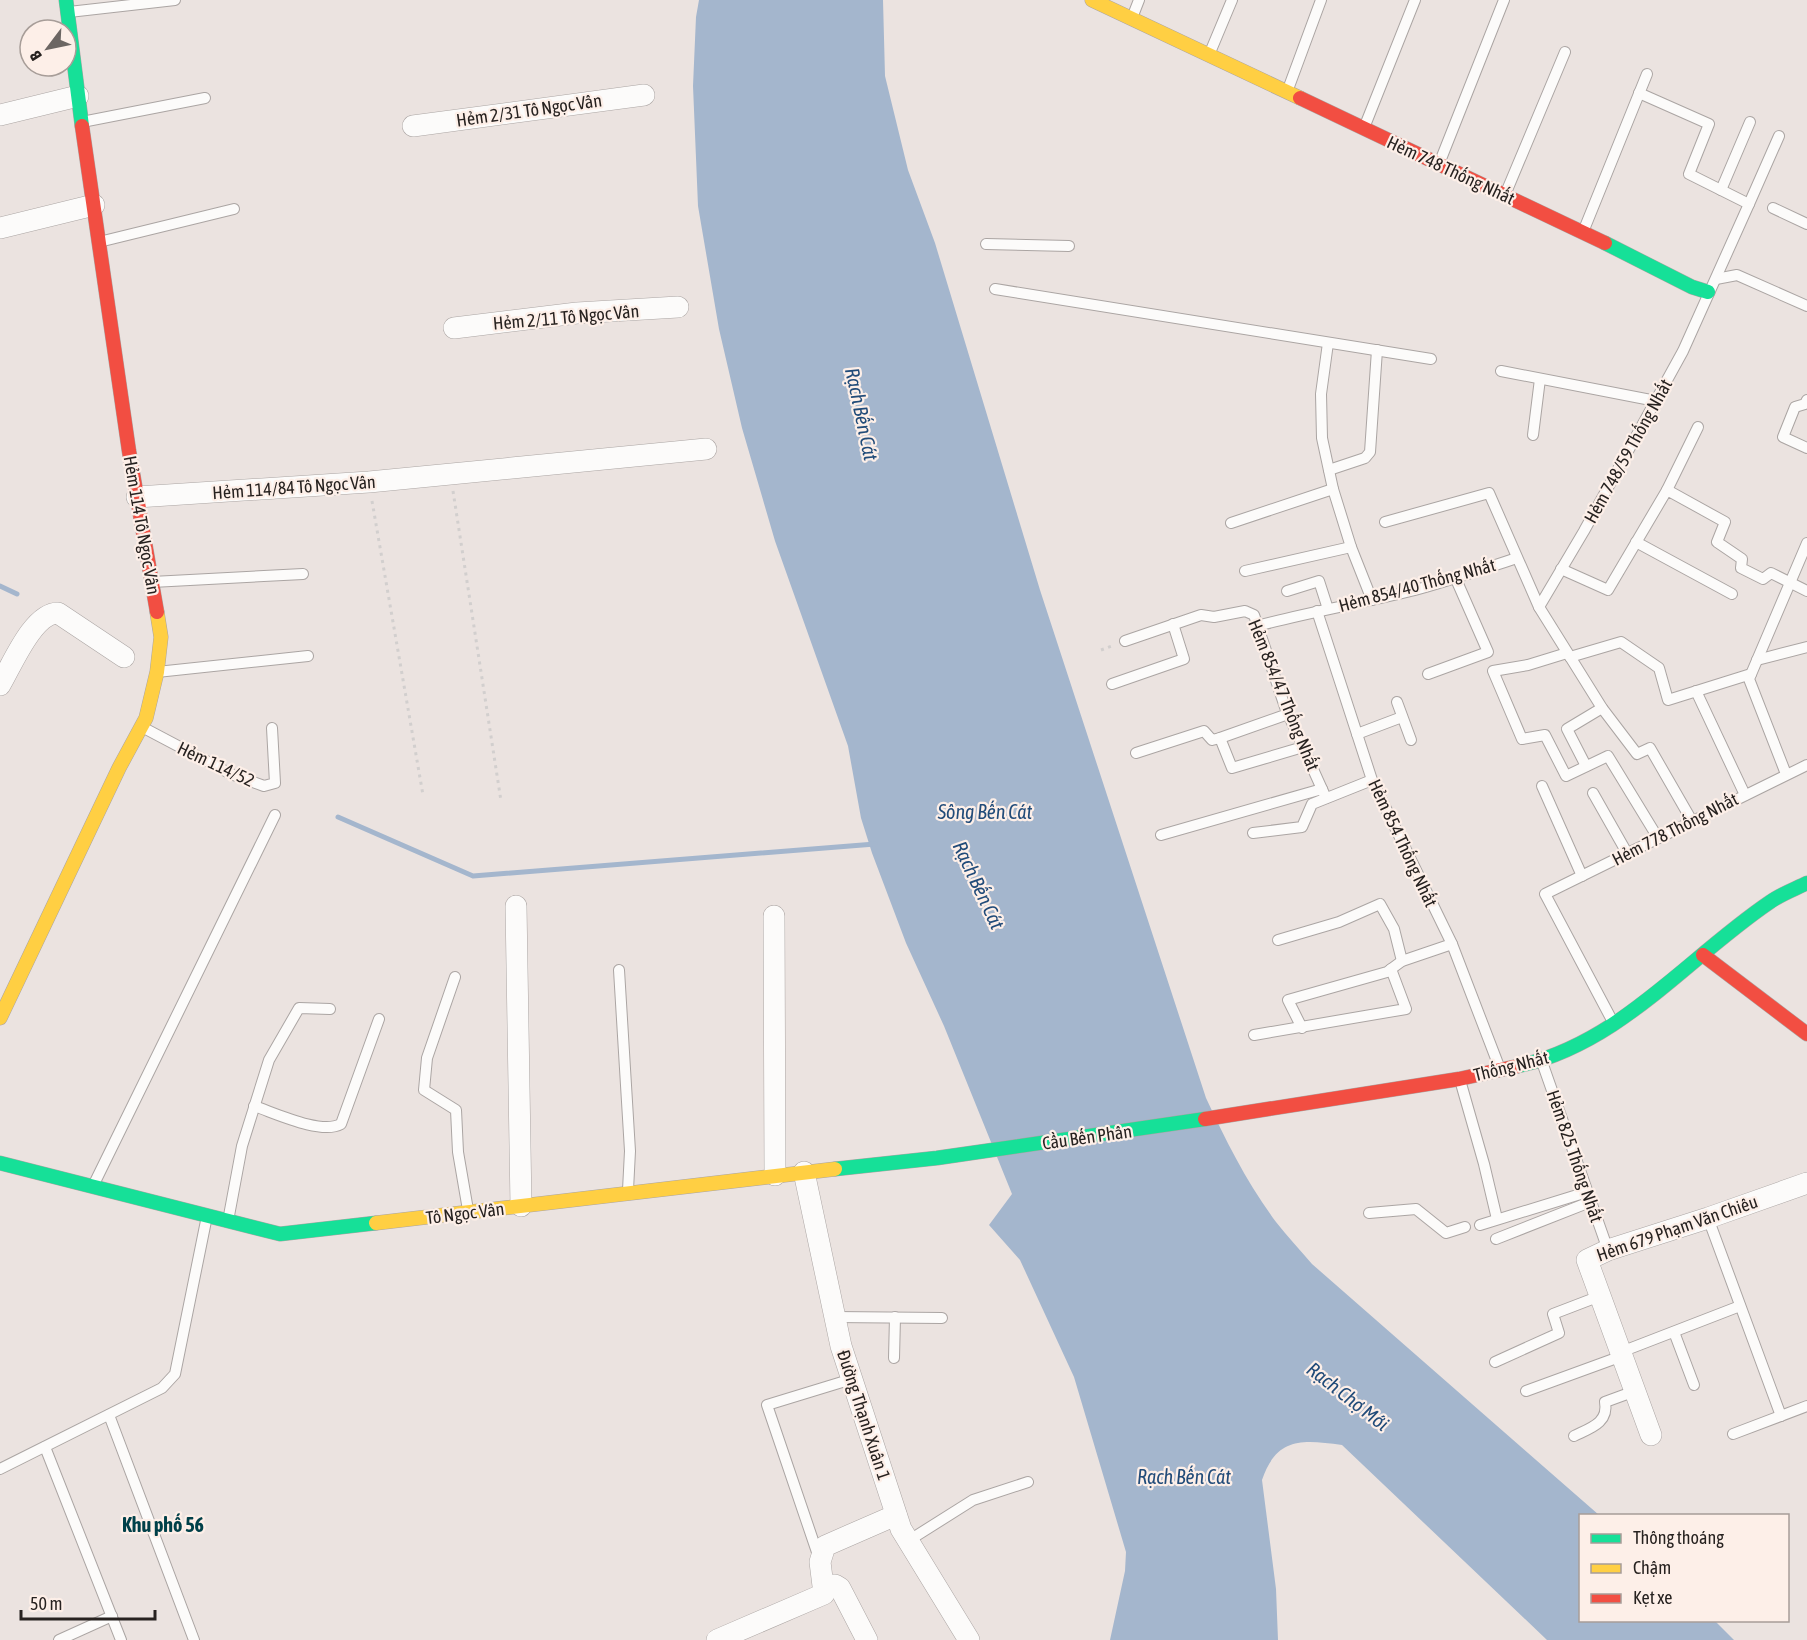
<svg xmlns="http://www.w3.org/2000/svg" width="1807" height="1640" font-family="'Asap Condensed',sans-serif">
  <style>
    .water { fill: #a4b6cd }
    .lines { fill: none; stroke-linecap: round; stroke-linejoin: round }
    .stream { stroke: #a4b6cd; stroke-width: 5 }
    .lane-casing { stroke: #aba5a3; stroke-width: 12 }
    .street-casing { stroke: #aba5a3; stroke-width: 22 }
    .fast-casing { stroke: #aba5a3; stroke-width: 15 }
    .slow-casing { stroke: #aba5a3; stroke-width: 15 }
    .jam-casing { stroke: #aba5a3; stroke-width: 15 }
    .path { stroke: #d2cfce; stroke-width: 3; stroke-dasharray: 3 4.5; stroke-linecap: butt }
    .lane { stroke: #fcfbfa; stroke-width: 10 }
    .street { stroke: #fcfbfa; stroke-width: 21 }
    .fast { stroke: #16e098; stroke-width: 14 }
    .slow { stroke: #ffcf43; stroke-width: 14 }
    .jam { stroke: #f24e42; stroke-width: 14 }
    .labels { text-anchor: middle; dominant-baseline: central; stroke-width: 4.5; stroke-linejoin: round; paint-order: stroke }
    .street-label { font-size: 18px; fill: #272220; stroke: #fdefe8 }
    .water-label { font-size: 20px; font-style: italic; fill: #214b79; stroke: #fdefe8 }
    .neighbourhood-label { font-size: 20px; font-weight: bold; fill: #004049; stroke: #fdefe8 }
  </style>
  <rect width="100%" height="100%" fill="#ebe3e0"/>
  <path class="water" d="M699,0h184l2,76 23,94 27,73 105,347 166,508c20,43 41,85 70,124 11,14 24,28 36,42l287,251 -19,1v104l135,1 19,19h-187l-205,-195c-39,-5 -65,-9 -80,35l14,109 2,51h-168l15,-69 1,-19 -52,-175 -54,-117 -31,-35 23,-31 -68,-168 -38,-83 -34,-90 -11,-35 -13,-72 -73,-205 -33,-113 -23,-99 -21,-123 -5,-120 3,-69z"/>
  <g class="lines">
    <g class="stream">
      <polyline points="0,586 17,594"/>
      <polyline points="338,817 473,876 875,844"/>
    </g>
    <defs>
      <g id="lane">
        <polyline points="69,12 175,0"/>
        <polyline points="1132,18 1139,0"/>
        <polyline points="1209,55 1232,0"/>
        <polyline points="1287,92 1321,0"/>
        <polyline points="82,122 205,98"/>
        <polyline points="1364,128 1415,0"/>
        <polyline points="1439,164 1504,0"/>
        <polyline points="1721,190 1750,122"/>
        <polyline points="1505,195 1565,52"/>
        <polyline points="1749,204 1779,136"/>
        <polyline points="1773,208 1807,224"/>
        <polyline points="1583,232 1647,74"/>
        <polyline points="99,242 234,209"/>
        <polyline points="986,244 1069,246"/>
        <polyline points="1716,279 1737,275 1807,306"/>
        <polyline points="995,289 1431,359"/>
        <polyline points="1328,343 1321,394 1322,438 1333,489"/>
        <polyline points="1501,371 1656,401"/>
        <polyline points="1807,400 1805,404 1795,407 1783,437 1807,448"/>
        <polyline points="1533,435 1540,379"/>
        <polyline points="1329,470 1365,458 1370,452 1377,350"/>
        <polyline points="1667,490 1698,427"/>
        <polyline points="1385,522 1489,493 1539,607 1602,708 1637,754 1650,748 1692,821"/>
        <polyline points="1231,523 1333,489 1351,547 1372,600"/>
        <polyline points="1636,542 1732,594"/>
        <polyline points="1561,569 1608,590 1667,490 1725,522 1717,542 1742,559 1741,568 1763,579 1771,573 1807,591"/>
        <polyline points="1245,571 1351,547"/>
        <polyline points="152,582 303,574"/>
        <polyline points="1287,591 1319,581 1328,609"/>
        <polyline points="1539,607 1584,531 1683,351 1749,204 1689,174 1709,124 1639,93"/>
        <polyline points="1317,611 1372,780 1452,944 1500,1069"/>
        <path d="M1257,626c53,-14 106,-23 158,-36 34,-9 68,-21 102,-32"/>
        <polyline points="1125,641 1201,615 1214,617 1245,611 1254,615 1285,707 1326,798"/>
        <polyline points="1567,653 1528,665 1493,671 1522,739 1545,735 1566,776 1608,756 1658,838"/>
        <polyline points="1570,657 1621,642 1659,668 1668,700 1751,674"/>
        <polyline points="1757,660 1807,647"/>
        <polyline points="157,672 308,656"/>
        <polyline points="1428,674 1488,652 1455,577"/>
        <polyline points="1112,684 1184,659 1173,624"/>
        <polyline points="1696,691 1745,795"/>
        <polyline points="1397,702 1411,740"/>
        <polyline points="142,727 231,774 264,786 275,783 272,728"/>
        <polyline points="1357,734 1402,717"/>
        <polyline points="1220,738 1232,768 1303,747"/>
        <polyline points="1136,753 1204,731 1212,740 1220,738 1288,714"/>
        <polyline points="1586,766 1567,729 1602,708"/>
        <polyline points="1786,774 1749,679 1807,543"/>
        <polyline points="1542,786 1582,876"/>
        <polyline points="1593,793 1627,853"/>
        <polyline points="1253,833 1302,827 1312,804 1372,780"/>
        <polyline points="1161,835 1322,789"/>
        <polyline points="1278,940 1339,922 1380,904 1394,929 1402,961"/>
        <polyline points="619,970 630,1151 628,1190"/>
        <polyline points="455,977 427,1058 424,1090 456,1110 458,1152 468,1210"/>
        <polyline points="1614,1024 1545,894 1807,765"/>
        <polyline points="1302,1028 1288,1000 1387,972 1402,961 1452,944"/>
        <polyline points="1254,1035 1406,1009 1391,969"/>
        <polyline points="1542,1062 1608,1250"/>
        <polyline points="1460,1080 1484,1164 1497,1219"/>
        <path d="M254,1106c21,7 67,29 87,18l38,-105"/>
        <polyline points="94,1184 275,815"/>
        <polyline points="1369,1213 1416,1209 1446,1233 1465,1227"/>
        <polyline points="1708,1218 1781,1416"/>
        <polyline points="228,1221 242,1146 269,1060 299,1008 330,1009"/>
        <polyline points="1480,1225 1587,1192"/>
        <polyline points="1496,1239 1590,1202"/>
        <polyline points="834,1317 942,1318"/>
        <polyline points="1674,1332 1694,1385"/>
        <polyline points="1621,1352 1740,1306"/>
        <polyline points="894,1358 895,1317"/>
        <polyline points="1495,1362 1559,1333 1553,1314 1600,1296"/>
        <polyline points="1526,1391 1622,1356"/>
        <polyline points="109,1415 194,1640"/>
        <polyline points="1733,1434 1807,1406"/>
        <path d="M1574,1436c16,-8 35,-13 31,-34l30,-11"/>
        <polyline points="45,1447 121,1640"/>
        <polyline points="0,1469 162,1388 175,1374 207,1216"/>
        <polyline points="908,1541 973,1500 1028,1482"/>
        <polyline points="819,1558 767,1405 852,1379"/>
        <polyline points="59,1640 112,1616"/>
      </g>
      <g id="street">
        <polyline points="0,115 78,96"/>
        <polyline points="413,126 644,95"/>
        <polyline points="0,228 94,205"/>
        <polyline points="454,328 577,313 678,307"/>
        <polyline points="137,497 369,482 706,449"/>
        <path d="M0,685c12,-20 33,-72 58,-72l66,44"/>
        <polyline points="516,906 521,1206"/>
        <polyline points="774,916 775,1175"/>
        <polyline points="804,1172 841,1346 901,1529 969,1640"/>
        <polyline points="1651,1435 1587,1260 1608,1250 1708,1218 1807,1183"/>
        <polyline points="824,1586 835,1585 840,1588 867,1640"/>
        <polyline points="717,1640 824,1594 820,1562 825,1546 896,1515"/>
      </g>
      <g id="fast">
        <polyline points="66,0 82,126"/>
        <polyline points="1605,243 1692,287 1708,292"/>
        <path d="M1518,1066c102,-22 169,-108 252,-164 11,-8 25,-13 37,-19"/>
        <polyline points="0,1163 280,1234 376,1223"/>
        <polyline points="835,1169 937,1158 1205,1119"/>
      </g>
      <g id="slow">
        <polyline points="1092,0 1300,98"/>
        <polyline points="0,1018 119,768 146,718 157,672 161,637 157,612"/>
        <polyline points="376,1223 835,1169"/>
      </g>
      <g id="jam">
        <polyline points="1300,98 1605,243"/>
        <polyline points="82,126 129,451 157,612"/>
        <polyline points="1703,955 1807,1034"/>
        <polyline points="1205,1119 1459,1079 1518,1066"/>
      </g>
    </defs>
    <use href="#lane" class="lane-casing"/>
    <use href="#street" class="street-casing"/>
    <use href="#fast" class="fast-casing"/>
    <use href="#slow" class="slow-casing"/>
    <use href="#jam" class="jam-casing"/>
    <g class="path">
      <polyline points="453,491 501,801"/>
      <polyline points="372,501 423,795"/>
      <polyline points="1101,650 1112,646"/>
    </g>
    <use href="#lane" class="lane"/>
    <use href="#street" class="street"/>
    <use href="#fast" class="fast"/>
    <use href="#slow" class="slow"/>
    <use href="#jam" class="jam"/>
  </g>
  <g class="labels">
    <g class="street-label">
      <text transform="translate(529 110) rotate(-8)">Hẻm 2/31 Tô Ngọc Vân</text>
      <text transform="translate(1451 170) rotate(25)">Hẻm 748 Thống Nhất</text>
      <text transform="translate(566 317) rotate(-5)">Hẻm 2/11 Tô Ngọc Vân</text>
      <text transform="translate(1628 451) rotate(-61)">Hẻm 748/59 Thống Nhất</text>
      <text transform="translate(294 487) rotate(-4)">Hẻm 114/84 Tô Ngọc Vân</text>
      <text transform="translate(142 525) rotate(80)">Hẻm 114 Tô Ngọc Vân</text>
      <text transform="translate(1417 585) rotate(-15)">Hẻm 854/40 Thống Nhất</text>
      <text transform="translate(1284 695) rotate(68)">Hẻm 854/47 Thống Nhất</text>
      <text transform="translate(216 764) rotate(25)">Hẻm 114/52</text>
      <text transform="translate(1675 829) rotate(-27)">Hẻm 778 Thống Nhất</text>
      <text transform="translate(1403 843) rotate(65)">Hẻm 854 Thống Nhất</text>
      <text transform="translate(1511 1066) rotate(-14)">Thống Nhất</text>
      <text transform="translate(1087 1137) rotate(-8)">Cầu Bến Phân</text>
      <text transform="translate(1575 1156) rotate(71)">Hẻm 825 Thống Nhất</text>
      <text transform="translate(465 1213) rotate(-7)">Tô Ngọc Vân</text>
      <text transform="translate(1677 1228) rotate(-19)">Hẻm 679 Phạm Văn Chiêu</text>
      <text transform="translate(864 1415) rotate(72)">Đường Thạnh Xuân 1</text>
    </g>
    <g class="water-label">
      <text transform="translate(862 414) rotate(78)">Rạch Bến Cát</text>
      <text x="985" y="811">Sông Bến Cát</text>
      <text transform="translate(979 885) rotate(65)">Rạch Bến Cát</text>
      <text transform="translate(1348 1396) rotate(38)">Rạch Chợ Mới</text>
      <text x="1184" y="1476">Rạch Bến Cát</text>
    </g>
    <g class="neighbourhood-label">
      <text x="163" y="1524">Khu phố 56</text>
    </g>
  </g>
  <rect x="1579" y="1514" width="210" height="108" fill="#fdefe8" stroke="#a79d98" stroke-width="1.5"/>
  <rect x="1591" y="1534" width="30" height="9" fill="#16e098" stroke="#a79d98" stroke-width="1.5"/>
  <text x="1633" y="1544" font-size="18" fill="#272220">Thông thoáng</text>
  <rect x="1591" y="1564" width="30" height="9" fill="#ffcf43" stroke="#a79d98" stroke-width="1.5"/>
  <text x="1633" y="1574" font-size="18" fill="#272220">Chậm</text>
  <rect x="1591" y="1594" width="30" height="9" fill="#f24e42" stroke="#a79d98" stroke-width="1.5"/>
  <text x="1633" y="1604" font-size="18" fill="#272220">Kẹt xe</text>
  <g transform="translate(48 48) rotate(238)"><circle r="28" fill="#fdefe8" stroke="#a79d98" stroke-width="1.5"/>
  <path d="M0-4.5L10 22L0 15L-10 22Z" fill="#6c6663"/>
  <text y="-9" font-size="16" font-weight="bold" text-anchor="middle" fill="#272220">B</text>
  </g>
  <path d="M21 1610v9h134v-9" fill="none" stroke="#272220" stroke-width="3"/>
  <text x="30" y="1610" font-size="18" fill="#272220" stroke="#fdefe8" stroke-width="4.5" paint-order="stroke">50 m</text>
</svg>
